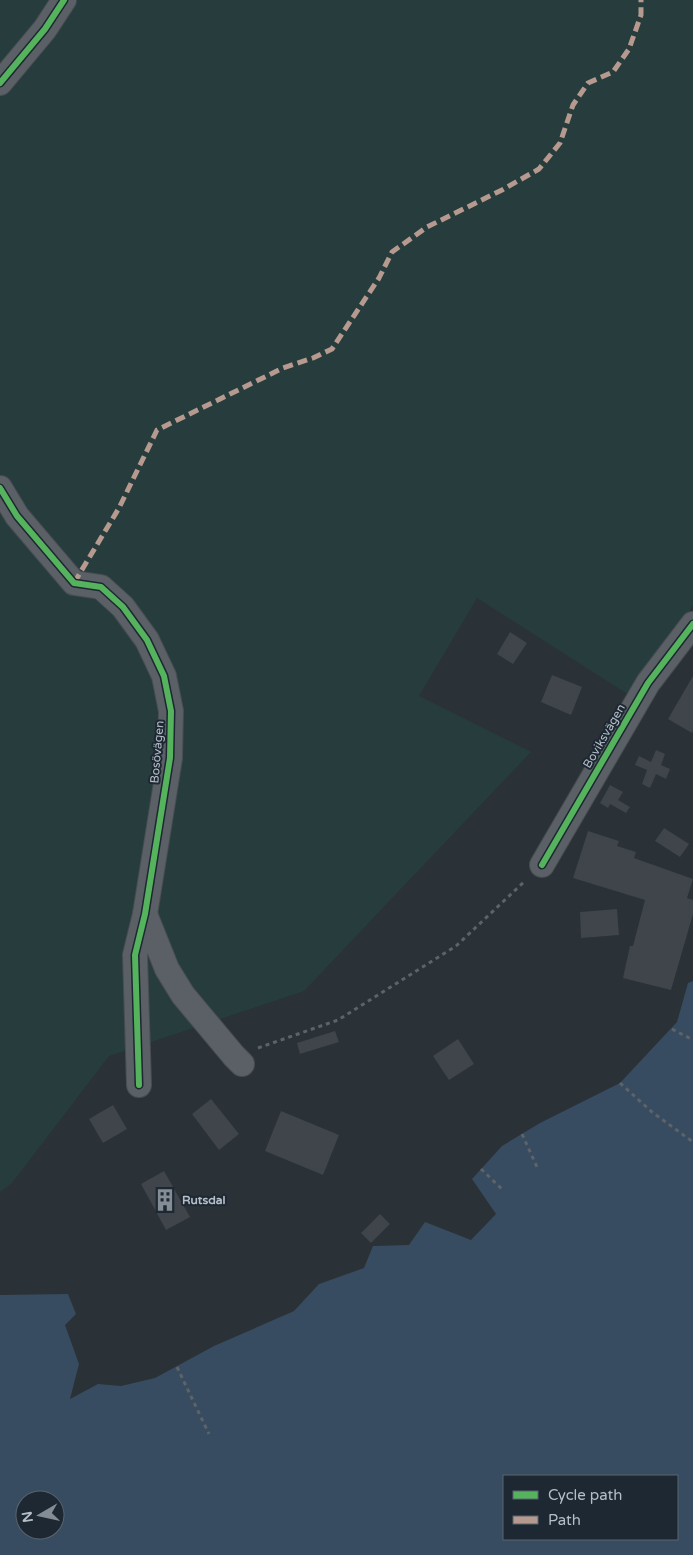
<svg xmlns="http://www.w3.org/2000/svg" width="693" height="1555" font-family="'Varela Round',sans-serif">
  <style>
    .green { fill: #273c3d }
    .water { fill: #374c60; fill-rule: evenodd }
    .building { fill: #3f454a }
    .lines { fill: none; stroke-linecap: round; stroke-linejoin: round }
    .street-casing { stroke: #484d52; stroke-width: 26 }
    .path { stroke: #5d6368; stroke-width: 3; stroke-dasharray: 4 4; stroke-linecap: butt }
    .street { stroke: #5a6065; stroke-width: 24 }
    .quiet { stroke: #b69a8f; stroke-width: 5; stroke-dasharray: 10 5; stroke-linecap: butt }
    .cycleway-casing { stroke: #1d2832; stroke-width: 9 }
    .cycleway { stroke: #56b35d; stroke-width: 6 }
    .labels { text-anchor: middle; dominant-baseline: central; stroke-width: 4; stroke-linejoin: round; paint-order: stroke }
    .street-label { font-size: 12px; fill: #b4bec8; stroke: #1d2832 }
    .poi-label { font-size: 12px; font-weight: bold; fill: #b4bec8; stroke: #1d2832; text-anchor: start }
  </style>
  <rect width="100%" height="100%" fill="#2a3137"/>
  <polygon class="green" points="0,0 693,0 693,606 629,695 477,598 419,696 531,752 304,991 109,1056 12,1183 0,1192"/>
  <path class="water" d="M693,981v574h-693v-260l68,-1 8,20 -11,11 14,39 -9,35 28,-15 23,2 34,-8 59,-32 80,-35 25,-27 45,-16 9,-22 36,-1 16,-23 46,18 25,-26 -24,-35 30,-33 38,-23 80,-40 57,-61 11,-39zM504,1476h173v63h-173zM25,1500h30v30h-30z"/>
  <g class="building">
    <polygon points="510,632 527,643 513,664 497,654"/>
    <polygon points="552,675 582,687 571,715 541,702"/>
    <polygon points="693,676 693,730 692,733 668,719"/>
    <polygon points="656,750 665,754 661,765 670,769 666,779 656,774 650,788 642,784 647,770 635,765 639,756 651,762"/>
    <polygon points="610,785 623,792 618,800 630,807 626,813 610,804 608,808 600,803"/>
    <polygon points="664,828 689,844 680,857 655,841"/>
    <polygon points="588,831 619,841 617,846 636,852 634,858 693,879 687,898 693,900 693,914 671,990 623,978 630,946 633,946 645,900 573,878"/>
    <polygon points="617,909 619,935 581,938 580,912"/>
    <polygon points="335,1031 339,1042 300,1054 297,1043"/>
    <polygon points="458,1039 474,1064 449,1080 433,1056"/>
    <polygon points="211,1099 239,1134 219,1150 192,1114"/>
    <polygon points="113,1105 127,1129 103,1143 89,1119"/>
    <polygon points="281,1111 339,1135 323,1175 265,1151"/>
    <polygon points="164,1171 190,1217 166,1230 141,1184"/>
    <polygon points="380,1214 390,1224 371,1243 361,1233"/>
  </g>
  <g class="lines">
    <defs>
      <g id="street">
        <polyline points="0,83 45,29 64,0"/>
        <polyline points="0,488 17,516 74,583 101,587 123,607 147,640 164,676 171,711 170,758 145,914 135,955 139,1085"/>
        <polyline points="542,865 648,683 693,624"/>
        <polyline points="145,914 167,969 183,995 234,1056 242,1064"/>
      </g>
    </defs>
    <use href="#street" class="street-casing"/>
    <g class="path">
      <polyline points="672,1029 693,1040"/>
      <polyline points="258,1048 338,1020 456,946 525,881"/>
      <polyline points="620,1083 652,1112 693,1142"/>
      <polyline points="522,1134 537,1167"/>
      <polyline points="481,1169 503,1190"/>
      <polyline points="177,1367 209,1434"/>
    </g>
    <use href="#street" class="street"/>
    <polyline class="quiet" points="74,583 119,508 157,430 283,368 313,358 332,349 379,278 392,252 427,227 502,190 539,169 560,143 573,105 588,83 613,72 629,49 641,15 641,0"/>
    <defs>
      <g id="cycleway">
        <polyline points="0,83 45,29 64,0"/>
        <polyline points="0,488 17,516 74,583 101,587 123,607 147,640 164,676 171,711 170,758 145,914 135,955 139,1085"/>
        <polyline points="542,865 648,683 693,624"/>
      </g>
    </defs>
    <use href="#cycleway" class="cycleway-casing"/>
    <use href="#cycleway" class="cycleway"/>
  </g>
  <defs>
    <symbol id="building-bare" viewBox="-9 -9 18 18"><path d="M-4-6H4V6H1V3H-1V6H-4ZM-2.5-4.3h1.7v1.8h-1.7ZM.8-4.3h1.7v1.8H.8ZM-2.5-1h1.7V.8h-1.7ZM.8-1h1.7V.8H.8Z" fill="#848d95" stroke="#1d2832" stroke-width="2.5" paint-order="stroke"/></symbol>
  </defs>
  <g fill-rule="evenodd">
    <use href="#building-bare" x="149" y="1184" width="32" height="32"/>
  </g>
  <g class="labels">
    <g class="street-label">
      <text transform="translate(604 736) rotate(-60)">Boviksvägen</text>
      <text transform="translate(157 752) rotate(-85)">Bosövägen</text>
    </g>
    <g class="poi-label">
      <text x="182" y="1200">Rutsdal</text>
    </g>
  </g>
  <rect x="503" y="1475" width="175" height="65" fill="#1d2832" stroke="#59646e"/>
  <rect x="513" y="1491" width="25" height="8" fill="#56b35d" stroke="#59646e"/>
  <text x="548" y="1500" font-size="15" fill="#b4bec8">Cycle path</text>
  <rect x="513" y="1516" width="25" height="8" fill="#b69a8f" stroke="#59646e"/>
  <text x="548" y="1525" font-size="15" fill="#b4bec8">Path</text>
  <g transform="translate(40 1515) rotate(261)"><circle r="24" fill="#1d2832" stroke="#59646e"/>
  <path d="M0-4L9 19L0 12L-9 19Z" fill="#848d95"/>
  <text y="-8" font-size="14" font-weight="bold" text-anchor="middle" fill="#b4bec8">N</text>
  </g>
</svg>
